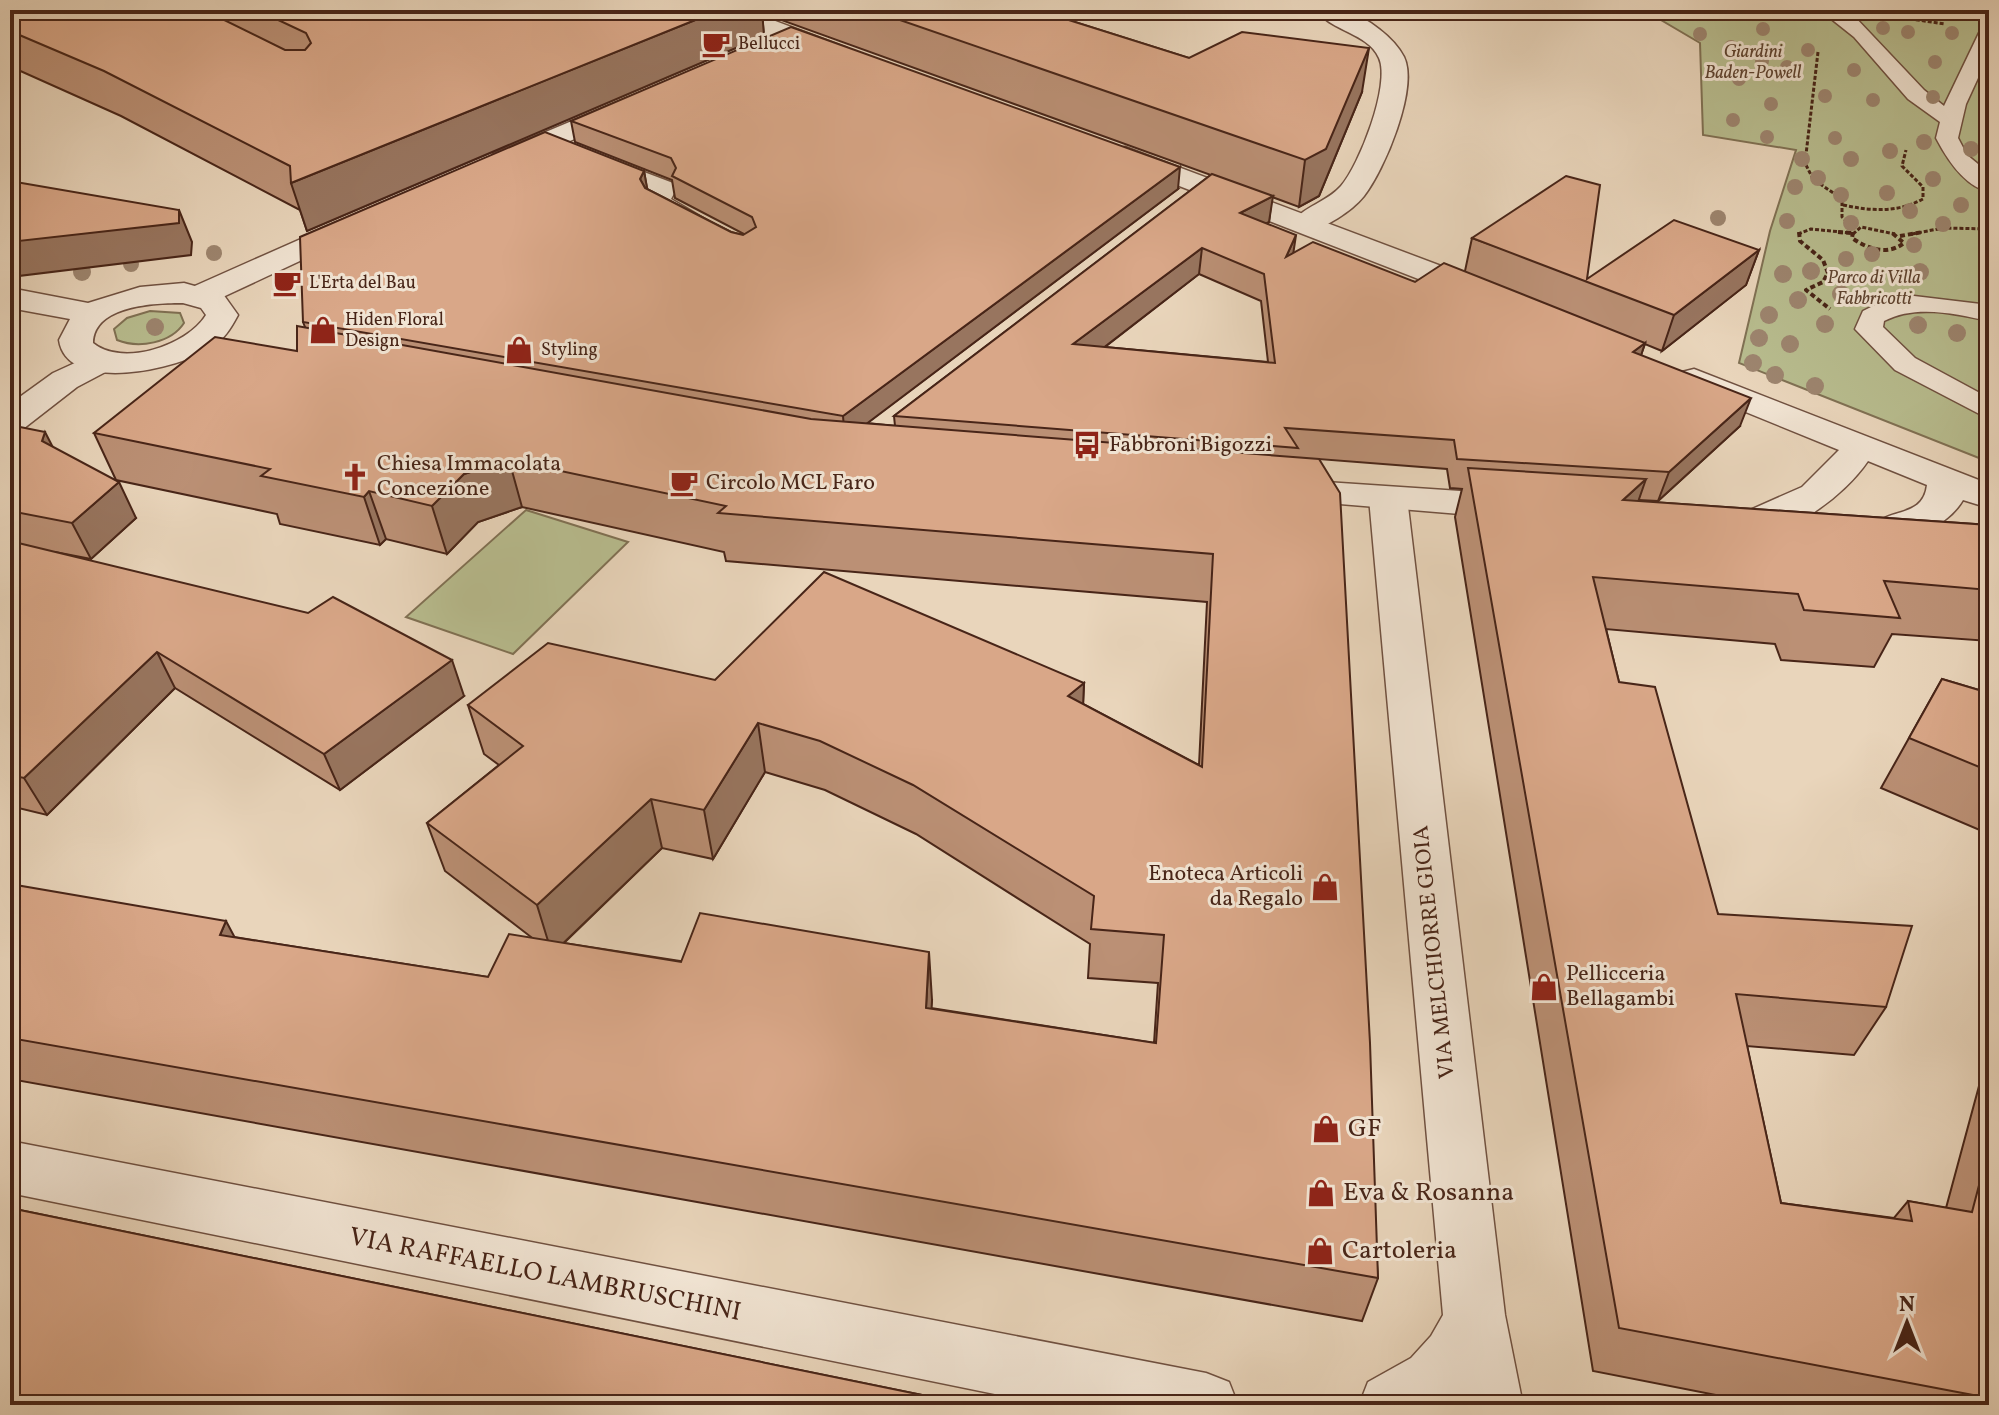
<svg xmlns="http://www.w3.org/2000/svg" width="1999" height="1415" font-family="Vollkorn,serif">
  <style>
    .green { fill: #b8bd8f; stroke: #807154; stroke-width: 2 }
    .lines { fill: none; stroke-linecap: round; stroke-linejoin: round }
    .service-casing { stroke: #705141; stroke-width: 3 }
    .minor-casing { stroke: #705141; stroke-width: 3 }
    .tertiary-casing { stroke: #705141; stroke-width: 3 }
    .path-far1 { stroke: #482518; stroke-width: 3; stroke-dasharray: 4 2; stroke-linecap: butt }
    .path { stroke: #482518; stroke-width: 4; stroke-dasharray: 5 3; stroke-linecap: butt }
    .service { fill: #f1e4d3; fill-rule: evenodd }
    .minor { fill: #f1e4d3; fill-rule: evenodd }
    .tertiary { fill: #f1e4d3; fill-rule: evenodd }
    .tree { fill: #9d856f }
    .wall { fill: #bb9075; stroke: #482518; stroke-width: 2; fill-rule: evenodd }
    .shaded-wall { fill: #98755f; stroke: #482518; stroke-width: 2 }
    .building { fill: #d9a788; stroke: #482518; stroke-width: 2; fill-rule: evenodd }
    .labels { text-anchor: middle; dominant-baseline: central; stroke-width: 6; stroke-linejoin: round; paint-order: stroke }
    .far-poi-label { font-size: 18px; fill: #482518; stroke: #f1e4d3; text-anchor: start }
    .far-park-label { font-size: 18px; font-style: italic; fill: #5e4330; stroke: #f1e4d3 }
    .poi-label { font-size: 22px; fill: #482518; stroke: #f1e4d3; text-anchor: start }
    .street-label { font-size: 22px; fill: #482518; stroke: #f1e4d3 }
    .near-poi-label { font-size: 26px; fill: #482518; stroke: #f1e4d3; text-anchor: start }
    .near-street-label { font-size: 26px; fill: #482518; stroke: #f1e4d3 }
  </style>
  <rect width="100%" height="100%" fill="#e9d5bb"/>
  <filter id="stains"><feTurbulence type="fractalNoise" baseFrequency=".0025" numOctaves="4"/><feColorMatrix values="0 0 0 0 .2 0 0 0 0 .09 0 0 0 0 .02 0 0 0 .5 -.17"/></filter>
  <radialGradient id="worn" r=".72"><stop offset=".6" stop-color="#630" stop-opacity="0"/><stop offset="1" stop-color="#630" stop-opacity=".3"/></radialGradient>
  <g class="green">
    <polygon points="1644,10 1989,10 1989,462 1739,363 1770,231 1796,150 1703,135 1700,43"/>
    <path d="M150,311l30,2 4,10c-13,20 -45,26 -67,17l-3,-11 13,-11z"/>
    <polygon points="526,510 628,542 513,654 406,617"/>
  </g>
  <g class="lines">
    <defs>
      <g id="service">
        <path d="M1820,10h24l10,6 70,74 20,16 35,-73 10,-6v27l-23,50 -8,34 9,17 22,18v19c-25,-6 -42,-33 -53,-54l4,-16 -32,-23 -54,-62z"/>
        <polygon points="599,155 673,183 677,188 671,199 708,221 696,228 650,207 646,202 652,191 591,167 587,162"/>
        <path d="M1914,296l75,9v16c-33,-7 -73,-17 -105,0l-1,6 32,31 74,40v21l-94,-49 -40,-41 8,-18 12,-6z"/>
      </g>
      <g id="minor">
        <path d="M1316,10c9,0 22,-2 31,1 20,7 47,26 57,46 15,31 -20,114 -40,139 -13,16 -38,31 -57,36l-11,-3 -4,-6c12,-17 35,-21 49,-37 18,-20 50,-102 38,-128 -11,-25 -48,-27 -63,-48z"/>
        <polygon points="627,98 636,100 640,106 636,112 513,166 493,166 489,160 493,154"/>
        <polygon points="355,215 366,218 370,224 366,230 210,303 199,306 188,303 183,296 188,289"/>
        <polygon points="101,351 113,354 118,361 113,368 77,387 23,429 10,432 10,404 53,373"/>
        <polygon points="1388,487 1401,490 1407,498 1505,1315 1523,1405 1459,1405 1458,1401 1453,1405 1359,1405 1368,1382 1411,1358 1431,1336 1443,1315 1369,498 1375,490"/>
        <polygon points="10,1141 1206,1373 1229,1382 1238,1405 1049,1405 10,1193"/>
      </g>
      <g id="tertiary">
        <polygon points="712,10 746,10 847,48 851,53 838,61 829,58 716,15"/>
        <polygon points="1125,147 1497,287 1502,294 1497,301 1486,304 1475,301 1115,161 1111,155 1115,149"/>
        <path d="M184,283l39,11 15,21c-7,13 -14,25 -28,33 -30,21 -143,47 -151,-8l11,-21 -60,-11v-20l78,15 52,-16zM183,303l18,5 5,7c-19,31 -84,52 -113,28 1,-38 62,-40 90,-40z"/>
        <path d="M1694,369l295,115v24l-26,-8c-15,26 -58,46 -88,38l-5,-8c16,-24 53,-10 57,-45l-59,-24c-24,35 -82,81 -127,69l-5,-8 5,-8 61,-27 37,-37 -157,-64 -5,-7 5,-7z"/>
        <polygon points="1281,479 1520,495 1534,499 1539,507 1534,515 1520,519 1268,498 1262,490 1268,482"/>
      </g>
    </defs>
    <use href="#service" class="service-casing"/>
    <use href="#minor" class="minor-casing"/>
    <use href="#tertiary" class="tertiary-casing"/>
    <g class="path-far1">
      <polyline points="1904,18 1945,24"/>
      <polyline points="1818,52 1805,163 1813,179 1842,199 1842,217 1855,229"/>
      <path d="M1843,205c28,6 54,8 80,-6v-12l-21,-21 4,-16"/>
      <polyline points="1798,234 1811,229 1851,233"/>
      <polyline points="1853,234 1861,227 1895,234"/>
      <polyline points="1912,234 1943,228 1989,229"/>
    </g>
    <g class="path">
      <polyline points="1799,232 1800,241 1823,260 1828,273 1823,282 1806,290 1830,309"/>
      <polyline points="1838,232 1851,233"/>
      <path d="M1853,232l-1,6c16,11 35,18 52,5l-13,-11"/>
      <polyline points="1900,236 1923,232"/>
    </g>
    <use href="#service" class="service"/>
    <use href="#minor" class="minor"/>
    <use href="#tertiary" class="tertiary"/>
  </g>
  <g class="tree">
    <circle cx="1883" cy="28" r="7"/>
    <circle cx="1763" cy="29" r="7"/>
    <circle cx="1908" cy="32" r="7"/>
    <circle cx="1952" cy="33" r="7"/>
    <circle cx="1700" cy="34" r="7"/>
    <circle cx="1731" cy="47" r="7"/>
    <circle cx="1808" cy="50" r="7"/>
    <circle cx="1762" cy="61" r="7"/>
    <circle cx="1935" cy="62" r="7"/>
    <circle cx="1787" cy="67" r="7"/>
    <circle cx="1854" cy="70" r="7"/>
    <circle cx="1739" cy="79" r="7"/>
    <circle cx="1825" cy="96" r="7"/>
    <circle cx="1933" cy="97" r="7"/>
    <circle cx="1873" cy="100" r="7"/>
    <circle cx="1771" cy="104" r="7"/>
    <circle cx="1733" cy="120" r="7"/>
    <circle cx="1767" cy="137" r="7"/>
    <circle cx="1835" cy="138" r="7"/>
    <circle cx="1924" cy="142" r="8"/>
    <circle cx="1971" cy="149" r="8"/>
    <circle cx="1890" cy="151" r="8"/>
    <circle cx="1802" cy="159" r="8"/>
    <circle cx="1851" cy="159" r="8"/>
    <circle cx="1818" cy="178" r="8"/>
    <circle cx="1933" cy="179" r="8"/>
    <circle cx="1795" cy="187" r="8"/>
    <circle cx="1887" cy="193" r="8"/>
    <circle cx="1841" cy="195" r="8"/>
    <circle cx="1961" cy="205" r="8"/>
    <circle cx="1910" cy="211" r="8"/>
    <circle cx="1718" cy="218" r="8"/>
    <circle cx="1787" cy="221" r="8"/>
    <circle cx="1851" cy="223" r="8"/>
    <circle cx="1943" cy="224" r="8"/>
    <circle cx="1914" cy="245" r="8"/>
    <circle cx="214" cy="253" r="8"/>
    <circle cx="1872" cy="254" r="8"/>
    <circle cx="1846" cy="259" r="8"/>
    <circle cx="131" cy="264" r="8"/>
    <circle cx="1811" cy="271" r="9"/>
    <circle cx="82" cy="272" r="9"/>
    <circle cx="1920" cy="272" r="9"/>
    <circle cx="1783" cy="274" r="9"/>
    <circle cx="1841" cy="294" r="9"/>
    <circle cx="1798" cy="300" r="9"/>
    <circle cx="1769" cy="315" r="9"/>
    <circle cx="1825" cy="324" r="9"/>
    <circle cx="1918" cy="325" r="9"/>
    <circle cx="155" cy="327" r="9"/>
    <circle cx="1957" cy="333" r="9"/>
    <circle cx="1759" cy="338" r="9"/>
    <circle cx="1790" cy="344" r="9"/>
    <circle cx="1753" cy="363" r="9"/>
    <circle cx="1775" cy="375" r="9"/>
    <circle cx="1815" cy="386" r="9"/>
  </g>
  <g class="wall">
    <path d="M10,10h1027l152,48 173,34 -43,104 -20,11 -27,-10 -3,25 -2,2 26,29 122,29 50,-11 7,-33 115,41 172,-29 -13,35 -84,66 -17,-7 -4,11 99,71 -82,75 -19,-1 -1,1 351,24v116l-97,-7 -18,33 -93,-7 -6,-16 -169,-15 13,53 99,232 168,93 -32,48 -107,-9 34,157 113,15 14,-17 38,7 43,-159v356h-222l-174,-34 -138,-854 7,-28 -12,-1 -3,-19 -128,-10 59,819 -16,43 -1352,-242v-195l224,53 254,40 43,-40 -86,-66 -18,-48 72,-58 -15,-11 -16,-49 247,-25 369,3 -1,21 116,61 8,-163 -481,-41 -2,-9 -202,-45 -44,15 -31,32 -61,-15 -6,6 -100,-21 -3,-10 -161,-34 -22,-47 203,-82 8,-24 -2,-5 341,-151 3,18 84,43 12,3 1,-1 -69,-36 -3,-18 -97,-38 -4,-21 607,68 -311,234 28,3 -1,-10 317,-241 -449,-162 2,23 -457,195 -7,-21 -179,-94 -105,-47 -6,-1zM1199,274l62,27 7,61 -163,-15zM765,772l60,18 91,44 174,110 -2,34 70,5 -4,60 -223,-35 1,-8 -368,-57 98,-95 51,11z"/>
    <polygon points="10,425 52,447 136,518 91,559 55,552 464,696 340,790 175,688 47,815 10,806"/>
    <polygon points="1942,679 1989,693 1989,834 1881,788"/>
    <polygon points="10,1208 971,1405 10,1405"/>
  </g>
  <g class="shaded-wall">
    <polygon points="720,10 762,10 764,36 307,231 291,183"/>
    <polygon points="1369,48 1362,92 1319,196 1299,207 1305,160"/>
    <polygon points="1180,167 1178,189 845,440 843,416"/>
    <polygon points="644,171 648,193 640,179"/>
    <polygon points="1273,196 1269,222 1237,239 1240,213"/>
    <polygon points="179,210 192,242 191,255 10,277 10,242"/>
    <polygon points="1296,235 1292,262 1286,257"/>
    <polygon points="1202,248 1199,274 1072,372 1073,344"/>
    <polygon points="1759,250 1746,285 1662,351 1674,315"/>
    <polygon points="1645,343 1636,371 1633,352"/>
    <polygon points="1751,398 1740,426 1658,501 1669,472"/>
    <polygon points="45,432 63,467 42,441"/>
    <polygon points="509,460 522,507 478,522 447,554 432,506 464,474"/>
    <polygon points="1646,479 1629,528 1623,500"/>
    <polygon points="119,482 136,518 91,559 72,523"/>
    <polygon points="369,491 386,539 380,545 364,497"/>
    <polygon points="157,652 175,688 47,815 24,778"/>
    <polygon points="452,660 464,696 340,790 324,754"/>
    <polygon points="1084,683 1082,732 1068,696"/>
    <polygon points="758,723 765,772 713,859 704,810"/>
    <polygon points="651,799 662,848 552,954 537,905"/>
    <polygon points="226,921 252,970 220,935"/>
    <polygon points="929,952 932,1000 929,1055 926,1008"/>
  </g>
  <g class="building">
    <polygon points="13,10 204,10 285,50 305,50 311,43 306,33 257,10 720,10 291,183 290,166 104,71 10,31 10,11"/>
    <polygon points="871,10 1037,10 1189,58 1242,32 1369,48 1326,149 1305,160"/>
    <polygon points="791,27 1180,167 843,416 303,322 300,237 545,132 644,171 640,179 645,188 731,232 743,235 756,227 752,217 672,176 676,168 671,158 571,121"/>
    <path d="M1212,174l61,22 -33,17 56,22 -10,22 27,-15 102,40 29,-19 201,80 -12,9 118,46 -82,74 -212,-13 -3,-19 -169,-12 13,20 -404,-32zM1202,248l62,26 11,89 -202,-19z"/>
    <polygon points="1566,176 1600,185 1587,279 1674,220 1759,250 1674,315 1472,238"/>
    <polygon points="10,181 179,210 179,223 10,242"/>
    <polygon points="297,326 811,419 1319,459 1340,493 1370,1043 1378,1278 10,1038 10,884 226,921 220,935 488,977 509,934 681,962 700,913 929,952 926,1008 1156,1043 1164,935 1091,929 1094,896 913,785 820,741 758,723 704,810 651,799 537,905 427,823 523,746 468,705 548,643 715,680 824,572 1084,683 1068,696 1202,767 1213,554 718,513 726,506 509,460 464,474 432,506 369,491 364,497 261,476 270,469 94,433 215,337 297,351"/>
    <polygon points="10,425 45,432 42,441 119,482 72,523 10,511"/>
    <polygon points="1468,468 1646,479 1623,500 1989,525 1989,590 1884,581 1900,618 1804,610 1798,594 1593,577 1619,682 1655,687 1718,914 1912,926 1886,1007 1736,994 1781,1203 1912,1221 1908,1201 1972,1212 1989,1147 1989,1398 1619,1328"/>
    <polygon points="10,541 308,613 333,597 452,660 324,754 157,652 24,778 10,775"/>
    <polygon points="1942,679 1989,693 1989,771 1909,738"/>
    <polygon points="10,1208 971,1405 66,1405 10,1393"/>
  </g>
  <defs>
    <symbol id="cafe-bare" viewBox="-9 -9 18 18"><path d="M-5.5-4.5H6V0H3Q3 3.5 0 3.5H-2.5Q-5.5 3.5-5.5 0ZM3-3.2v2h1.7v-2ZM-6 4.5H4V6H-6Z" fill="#8f2418" stroke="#f1e4d3" stroke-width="2.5" paint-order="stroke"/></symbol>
    <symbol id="shop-bare" viewBox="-9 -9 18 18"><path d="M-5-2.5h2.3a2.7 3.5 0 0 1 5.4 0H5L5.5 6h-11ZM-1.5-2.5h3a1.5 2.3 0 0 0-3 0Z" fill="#8f2418" stroke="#f1e4d3" stroke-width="2.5" paint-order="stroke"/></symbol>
    <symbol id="bus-bare" viewBox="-9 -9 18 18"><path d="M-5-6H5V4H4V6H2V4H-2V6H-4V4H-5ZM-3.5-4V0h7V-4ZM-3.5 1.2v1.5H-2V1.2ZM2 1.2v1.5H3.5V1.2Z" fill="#8f2418" stroke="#f1e4d3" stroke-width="2.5" paint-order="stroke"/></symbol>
    <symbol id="church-bare" viewBox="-9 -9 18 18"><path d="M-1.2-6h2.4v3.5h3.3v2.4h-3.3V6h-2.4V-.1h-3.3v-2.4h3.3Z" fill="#8f2418" stroke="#f1e4d3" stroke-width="2.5" paint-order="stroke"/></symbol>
  </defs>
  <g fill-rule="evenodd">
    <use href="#cafe-bare" x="696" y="24" width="40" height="40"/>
    <use href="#cafe-bare" x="267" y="263" width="40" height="40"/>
    <use href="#shop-bare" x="303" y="310" width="40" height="40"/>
    <use href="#shop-bare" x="499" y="330" width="40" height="40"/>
    <use href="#bus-bare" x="1067" y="425" width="40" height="40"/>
    <use href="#church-bare" x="335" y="457" width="40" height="40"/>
    <use href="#cafe-bare" x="664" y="463" width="40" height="40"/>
    <use href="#shop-bare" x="1305" y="867" width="40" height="40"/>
    <use href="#shop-bare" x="1524" y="967" width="40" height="40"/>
    <use href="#shop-bare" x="1306" y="1109" width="40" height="40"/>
    <use href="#shop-bare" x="1301" y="1173" width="40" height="40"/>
    <use href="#shop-bare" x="1300" y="1231" width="40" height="40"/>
  </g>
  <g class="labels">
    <g class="far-poi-label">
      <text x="738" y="44">Bellucci</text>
      <text x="309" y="283">L'Erta del Bau</text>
      <text x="345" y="320">Hiden Floral<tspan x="345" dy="21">Design</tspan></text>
      <text x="541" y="350">Styling</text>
    </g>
    <g class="far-park-label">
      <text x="1753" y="52">Giardini<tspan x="1753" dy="21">Baden-Powell</tspan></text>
      <text x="1874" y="278">Parco di Villa<tspan x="1874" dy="21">Fabbricotti</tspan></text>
    </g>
    <g class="poi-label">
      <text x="1109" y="445">Fabbroni Bigozzi</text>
      <text x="377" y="464">Chiesa Immacolata<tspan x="377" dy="25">Concezione</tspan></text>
      <text x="706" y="483">Circolo MCL Faro</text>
      <text x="1303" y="874" text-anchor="end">Enoteca Articoli<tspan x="1303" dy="25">da Regalo</tspan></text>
      <text x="1566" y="974">Pellicceria<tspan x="1566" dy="25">Bellagambi</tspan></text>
    </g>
    <g class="street-label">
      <text transform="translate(1435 952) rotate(-96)">VIA MELCHIORRE GIOIA</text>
    </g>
    <g class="near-poi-label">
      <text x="1348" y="1129">GF</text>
      <text x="1343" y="1193">Eva &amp; Rosanna</text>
      <text x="1342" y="1251">Cartoleria</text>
    </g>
    <g class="near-street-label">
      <text transform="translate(545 1275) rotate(11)">VIA RAFFAELLO LAMBRUSCHINI</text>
    </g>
  </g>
  <rect width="1999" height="1415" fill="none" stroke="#e9d5bb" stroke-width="40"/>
  <rect x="12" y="12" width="1975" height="1391" fill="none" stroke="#482518" stroke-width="4"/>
  <rect x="20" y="20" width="1959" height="1375" fill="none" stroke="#482518" stroke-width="2"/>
  <g transform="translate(1907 1323)" stroke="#f1e4d3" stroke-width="6" paint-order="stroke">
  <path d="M0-6L14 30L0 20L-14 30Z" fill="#482518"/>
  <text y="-12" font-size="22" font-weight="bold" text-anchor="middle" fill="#482518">N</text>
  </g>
  <rect width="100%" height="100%" filter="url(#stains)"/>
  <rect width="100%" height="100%" fill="url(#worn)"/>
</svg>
